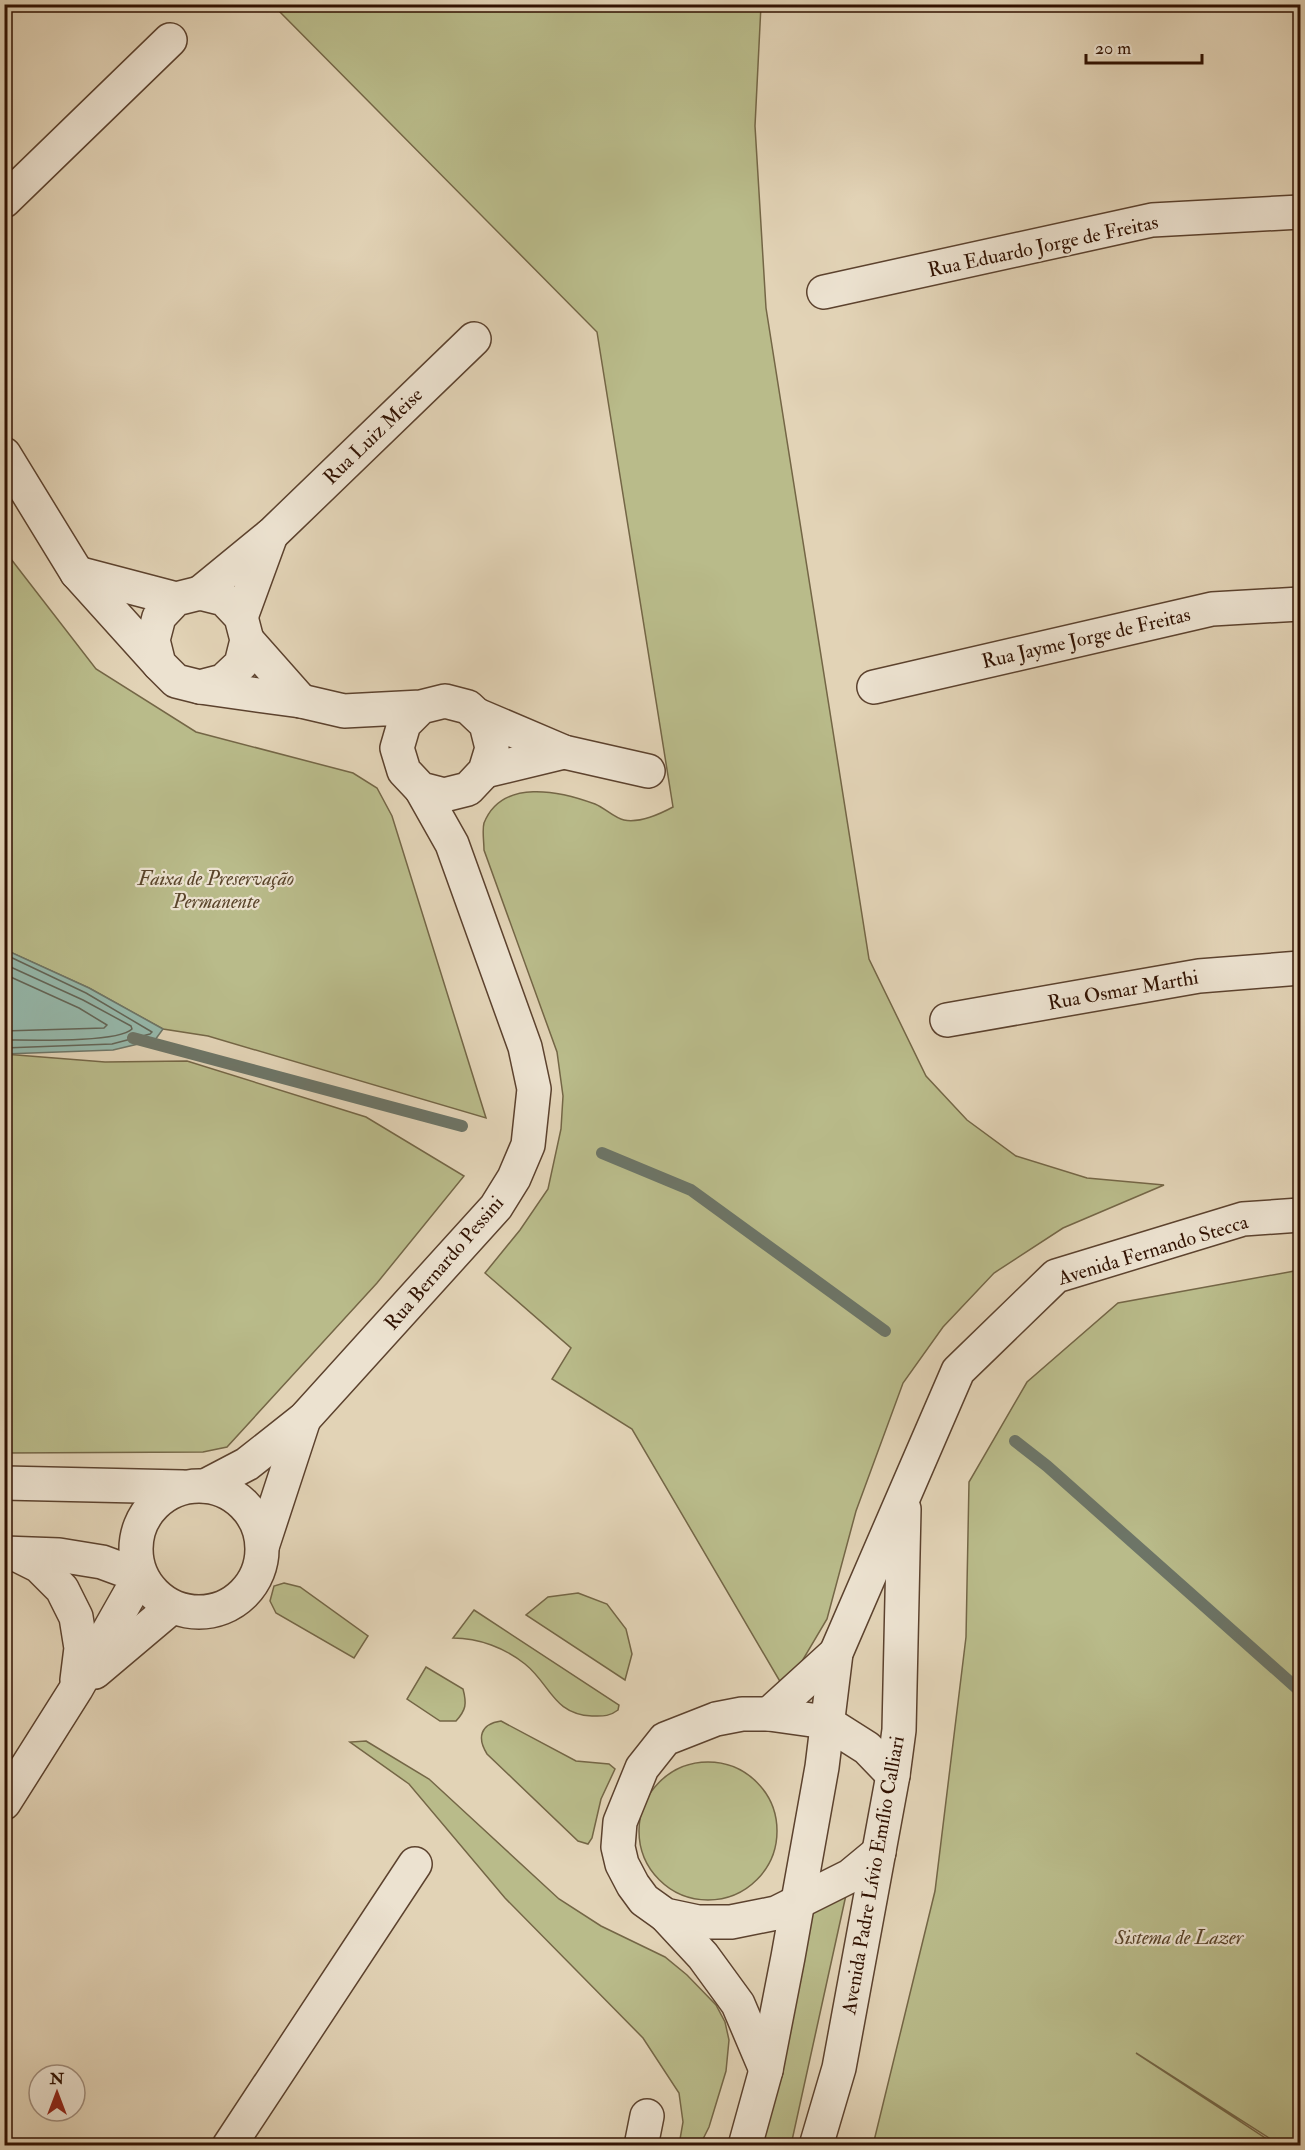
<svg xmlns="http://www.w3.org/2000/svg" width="1305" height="2150" font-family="'IM FELL Double Pica',serif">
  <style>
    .green { fill: #b9bb8a; stroke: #746646; stroke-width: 1.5 }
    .water { fill: #95b8ab; stroke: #6d7567; stroke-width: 1.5 }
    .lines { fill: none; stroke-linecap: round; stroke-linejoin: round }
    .shore { stroke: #626456; stroke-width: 1.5 }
    .stream { stroke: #6d7567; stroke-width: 12 }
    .minor-casing { stroke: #5c422e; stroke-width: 36 }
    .tertiary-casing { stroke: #5c422e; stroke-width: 36 }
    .minor { stroke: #ece2d0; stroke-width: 33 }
    .tertiary { stroke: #ece2d0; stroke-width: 33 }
    .labels { text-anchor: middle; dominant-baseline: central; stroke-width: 4.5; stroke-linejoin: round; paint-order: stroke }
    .street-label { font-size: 20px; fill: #301101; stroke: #ece2d0 }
    .park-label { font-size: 20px; font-style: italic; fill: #59442a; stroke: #ece2d0 }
  </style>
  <rect width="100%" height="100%" fill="#e2d3b6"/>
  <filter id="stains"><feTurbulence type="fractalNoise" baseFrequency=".00333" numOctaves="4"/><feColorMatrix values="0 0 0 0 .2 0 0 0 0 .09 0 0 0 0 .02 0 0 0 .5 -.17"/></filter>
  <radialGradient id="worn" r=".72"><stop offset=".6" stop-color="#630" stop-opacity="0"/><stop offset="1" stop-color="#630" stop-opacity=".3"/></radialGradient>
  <g class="green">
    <path d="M273,5h488l-6,121 11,182 103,651 57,117 41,44 49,36 71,22 77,7 -101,43 -69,45 -51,54 -40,56 -47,128 -29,108 -42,71 -153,-261 -80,-50 19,-31 -86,-75 35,-43 28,-41 13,-60 2,-33 -6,-44 -73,-202c0,-8 -2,-20 0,-27 18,-45 76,-32 111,-19 10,4 19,14 29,16 15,3 36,-6 49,-13l-76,-475z"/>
    <polygon points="4,550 96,669 196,732 353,773 377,788 392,816 486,1118 208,1036 163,1029 89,988 10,952 4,945"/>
    <polygon points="4,1054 105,1062 187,1061 366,1117 464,1176 377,1283 227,1447 203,1452 5,1453"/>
    <polygon points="1300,1270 1300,2145 1280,2145 1136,2053 1276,2145 873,2145 935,1891 966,1637 969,1482 1027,1382 1118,1303"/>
    <polygon points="284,1583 300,1587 368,1636 354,1658 276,1613 270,1601 274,1586"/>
    <polygon points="578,1593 607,1604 626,1629 632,1654 625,1680 526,1615 548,1597"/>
    <path d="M474,1610l145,95 -1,5c-9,7 -16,6 -26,6 -39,-2 -41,-31 -67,-52 -20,-16 -46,-26 -72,-26z"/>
    <path d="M426,1667l37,22c4,15 3,21 -7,32h-16l-33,-22z"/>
    <path d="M501,1721l75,40 33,3 6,5 -14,30 -9,39 -4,6 -10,-3 -91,-87c-10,-16 -7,-30 14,-33z"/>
    <polygon points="366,1741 429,1779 559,1899 601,1926 665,1957 687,1975 716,2005 725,2022 729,2040 726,2071 709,2127 700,2145 679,2145 683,2122 679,2093 643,2038 505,1898 409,1784 350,1742"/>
    <circle cx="708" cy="1831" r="69"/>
    <polygon points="846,1895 791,2145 762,2146 812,1912"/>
  </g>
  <polygon class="water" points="4,945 10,952 89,988 163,1029 155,1040 113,1050 5,1054"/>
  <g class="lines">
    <g class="shore">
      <polyline points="4,954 86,993 152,1032 150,1034 112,1044 4,1048"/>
      <path d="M4,964l79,36 48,26 1,3c-14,14 -103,11 -128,11"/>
      <polyline points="4,974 79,1008 107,1025 104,1028 4,1031"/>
    </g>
    <g class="stream">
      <polyline points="133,1038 462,1126"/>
      <polyline points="602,1153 691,1190 885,1331"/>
      <polyline points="1015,1441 1047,1466 1300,1691"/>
    </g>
    <defs>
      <g id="minor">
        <polyline points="4,201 170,40"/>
        <polyline points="824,292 1152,220 1300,212"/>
        <polyline points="4,454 77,573 159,664"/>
        <polyline points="77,573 176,599 200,593 224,599 241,617 247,640 241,664 223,681 200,687 176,681 159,664 153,640 159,617 176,599"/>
        <polyline points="200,593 272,534 474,339"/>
        <polyline points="241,617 271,535"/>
        <polyline points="247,640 301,701"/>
        <polyline points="200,687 301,701 344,711 421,707 445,701 468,707 486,724 492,748 485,771 468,789 444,795 421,789 404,771 397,748 404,724 421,707"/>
        <polyline points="874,687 1212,609 1300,604"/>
        <polyline points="477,715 564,752 648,771"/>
        <polyline points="485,771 564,752"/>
        <polyline points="947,1020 1199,976 1300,968"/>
        <polyline points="4,1483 183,1487"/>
        <circle cx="199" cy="1549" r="63"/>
        <polyline points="205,1486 247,1464 304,1419 496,1207 514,1178 528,1145 534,1089 525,1047 452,844 421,789"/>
        <polyline points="263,1544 304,1419"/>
        <polyline points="4,1553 59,1555 102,1562 140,1576 76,1689 4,1803"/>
        <polyline points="15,1554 39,1566 62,1589 76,1617 81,1648 77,1680"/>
        <polyline points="95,1672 172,1607"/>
        <polyline points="879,1852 850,1876 776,1913 731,1922 698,1922 665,1915 644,1900 633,1885 622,1864 618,1847 620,1822 642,1768 665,1739 716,1719 742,1714 769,1714 826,1722 867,1748 893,1775"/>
        <polyline points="229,2146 415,1864"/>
        <polyline points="641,2146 647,2116"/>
      </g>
      <g id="tertiary">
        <polyline points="769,1714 836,1653"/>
        <polyline points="665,1915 703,1956 738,2004 766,2070"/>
        <polyline points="745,2146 766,2070 788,1957 822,1767 836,1653 958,1371 1056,1276 1243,1219 1300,1215"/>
        <polyline points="816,2146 839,2068 893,1775 899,1730 904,1509"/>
      </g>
    </defs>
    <use href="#minor" class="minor-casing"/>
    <use href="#tertiary" class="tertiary-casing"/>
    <use href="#minor" class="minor"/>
    <use href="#tertiary" class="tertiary"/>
  </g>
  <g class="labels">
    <g class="street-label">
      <text transform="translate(1043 246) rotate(-12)">Rua Eduardo Jorge de Freitas</text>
      <text transform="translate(373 436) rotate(-44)">Rua Luiz Meise</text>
      <text transform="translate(1086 638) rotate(-13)">Rua Jayme Jorge de Freitas</text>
      <text transform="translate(1123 990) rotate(-10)">Rua Osmar Marthi</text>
      <text transform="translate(1153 1250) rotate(-17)">Avenida Fernando Stecca</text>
      <text transform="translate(444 1263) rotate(-49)">Rua Bernardo Pessini</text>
      <text transform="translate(873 1875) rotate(-80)">Avenida Padre Lívio Emílio Calliari</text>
    </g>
    <g class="park-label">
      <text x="216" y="878">Faixa de Preservação<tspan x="216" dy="23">Permanente</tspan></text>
      <text x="1179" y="1937">Sistema de Lazer</text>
    </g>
  </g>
  <rect width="1305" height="2150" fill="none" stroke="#e2d3b6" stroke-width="24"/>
  <rect x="6" y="6" width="1293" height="2138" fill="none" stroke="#301101" stroke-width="3"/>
  <rect x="12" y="12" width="1281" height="2126" fill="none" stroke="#301101" stroke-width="1.5"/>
  <g transform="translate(57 2093)"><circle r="28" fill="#ece2d0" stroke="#a18e7d" stroke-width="1.5"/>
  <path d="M0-4.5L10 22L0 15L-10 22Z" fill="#8f2418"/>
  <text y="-9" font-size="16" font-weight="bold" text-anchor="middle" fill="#301101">N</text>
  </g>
  <path d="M1086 54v9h116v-9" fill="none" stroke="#301101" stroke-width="3"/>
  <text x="1095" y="54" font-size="18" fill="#301101" stroke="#ece2d0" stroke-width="4.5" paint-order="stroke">20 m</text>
  <rect width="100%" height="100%" filter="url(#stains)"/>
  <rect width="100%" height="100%" fill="url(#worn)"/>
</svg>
